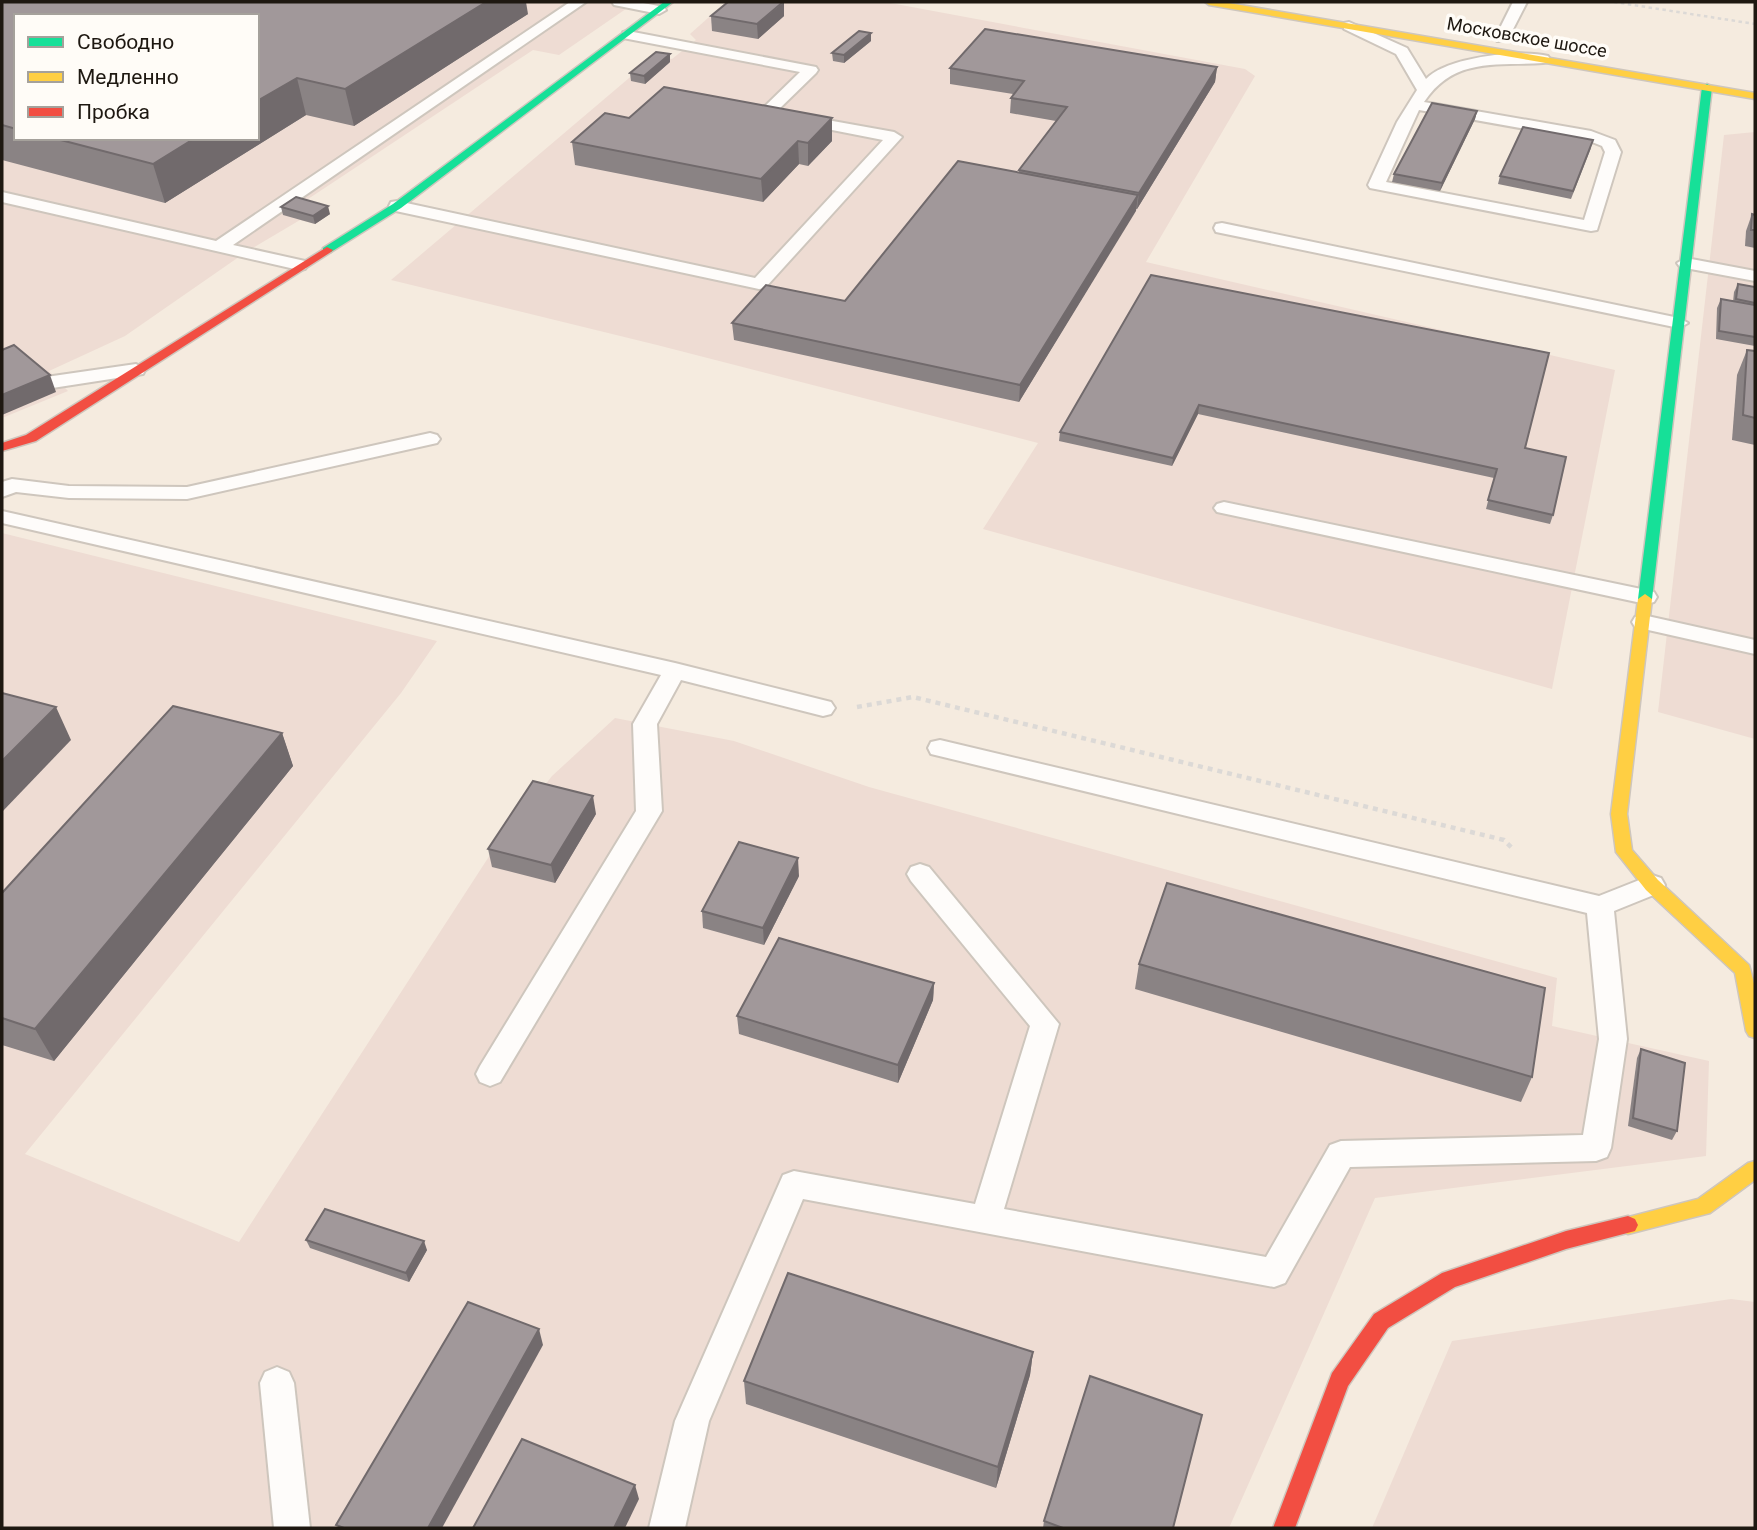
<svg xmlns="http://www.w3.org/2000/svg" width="1757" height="1530" font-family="Roboto,sans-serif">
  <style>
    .industrial { fill: #eedcd3; fill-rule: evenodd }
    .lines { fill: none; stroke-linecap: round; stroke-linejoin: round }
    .lane-casing { stroke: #cec6bd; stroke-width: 4 }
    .fast-casing { stroke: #cec6bd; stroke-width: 3 }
    .slow-casing { stroke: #cec6bd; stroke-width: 3 }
    .jam-casing { stroke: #cec6bd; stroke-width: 3 }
    .path-far1 { stroke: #dcd9d6; stroke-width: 2.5; stroke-dasharray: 3.5 3.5; stroke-linecap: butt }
    .path { stroke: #dcd9d6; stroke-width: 4.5; stroke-dasharray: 5 5; stroke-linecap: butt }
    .lane { fill: #fefcfa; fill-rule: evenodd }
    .fast { fill: #16e098; fill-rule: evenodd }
    .slow { fill: #ffcf43; fill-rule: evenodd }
    .jam { fill: #f24e42; fill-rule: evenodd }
    .wall { fill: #8a8384; fill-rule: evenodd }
    .shaded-wall { fill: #716a6c }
    .building { fill: #a1989a; stroke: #716a6c; stroke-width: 2 }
    .labels { text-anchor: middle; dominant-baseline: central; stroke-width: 7; stroke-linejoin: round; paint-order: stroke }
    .far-street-label { font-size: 18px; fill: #1e1811; stroke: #fffcf7 }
  </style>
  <rect width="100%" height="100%" fill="#f5ebdf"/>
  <g class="industrial">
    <path d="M2,2h634l-77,53 -26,-5 -234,155 31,9 -15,10 -15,-4 -54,32 -121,84 -76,35 19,20 -66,27zM16,16h241v122h-241z"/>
    <polygon points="726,2 885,2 1245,69 1255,76 1146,262 1615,370 1552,689 983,529 1038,443 657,345 391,280 655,56 672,59 696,40 690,34"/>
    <polygon points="1755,132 1755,739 1658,712 1724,135"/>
    <polygon points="2,533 437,641 401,693 25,1154 239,1242 488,858 552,776 615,718 734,741 869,787 1557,978 1552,1026 1709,1061 1706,1156 1375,1198 1229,1528 2,1528"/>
    <polygon points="1731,1299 1755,1302 1755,1528 1372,1528 1452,1341"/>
  </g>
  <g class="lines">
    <defs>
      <g id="lane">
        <polygon points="570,2 586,2 233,245 305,261 308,265 305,269 299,270 2,202 2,192 216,241"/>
        <polygon points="612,2 638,2 664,7 666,10 659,14 614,5"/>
        <polygon points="1513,2 1527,2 1507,41 1497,41 1495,38"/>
        <path d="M1349,22l58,26 19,31c21,-22 93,-30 122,-23l2,3 -2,3 -5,1c-48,3 -89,-6 -119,39l167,29 24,9 6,12 -24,78 -6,1 -221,-43 -2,-3 29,-63 20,-32 -21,-36 -52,-25v-6zM1419,110l168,30 15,6 3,6 -21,68 -198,-38z"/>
        <polygon points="628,31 816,67 818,70 816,73 777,111 894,132 902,137 765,288 759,289 391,210 389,206 391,202 397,201 755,278 883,140 761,116 758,113 761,110 800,72 623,38 623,32"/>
        <polygon points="1222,223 1679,318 1688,323 1679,328 1216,232 1214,228 1216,224"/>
        <polygon points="1686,258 1755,271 1755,281 1680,267 1677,263"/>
        <polygon points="136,364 145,370 143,374 46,389 36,383 46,377"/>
        <polygon points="430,433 437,435 440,439 437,443 187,499 69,498 16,492 2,497 2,482 12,479 69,486 187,487"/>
        <polygon points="1224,502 1646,590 1654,592 1657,597 1654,602 1646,604 1217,512 1214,508 1217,504"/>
        <polygon points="2,511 675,663 831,702 835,708 831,714 823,716 681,680 657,724 662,811 500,1082 490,1086 480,1082 476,1074 480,1066 636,811 633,724 661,675 2,523"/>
        <polygon points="1643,615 1755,640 1755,654 1635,627 1632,622 1635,617"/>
        <polygon points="940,740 1599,896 1652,875 1661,878 1665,885 1661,892 1614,911 1627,1039 1611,1148 1607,1157 1596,1161 1350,1167 1285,1283 1274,1287 803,1199 709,1421 685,1528 649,1528 675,1421 783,1175 794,1171 975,1204 1030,1026 911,881 907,874 911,867 920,864 929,867 1059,1024 1004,1209 1266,1257 1330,1145 1341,1141 1583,1135 1599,1039 1587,913 931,754 928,748 931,742"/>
        <polygon points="277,1367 289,1372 294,1383 310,1528 274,1528 260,1383 265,1372"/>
      </g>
      <g id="fast">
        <polygon points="664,2 673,2 401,208 331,252 323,252 323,248 393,204"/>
        <polygon points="1707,84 1712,87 1652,599 1645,604 1638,599 1702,87"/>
      </g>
      <g id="slow">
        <polygon points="1205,2 1223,2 1755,93 1755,99 1209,5"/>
        <polygon points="1645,594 1652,599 1627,814 1632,850 1658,880 1749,965 1755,987 1755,1038 1749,1036 1746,1031 1735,973 1646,890 1616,852 1611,814 1638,599"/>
        <polygon points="1755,1161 1755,1180 1710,1213 1628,1234 1621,1231 1618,1225 1621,1219 1698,1199 1748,1163"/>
      </g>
      <g id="jam">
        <polygon points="327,247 333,250 331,252 36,441 2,451 2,443 26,435"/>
        <polygon points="1628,1216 1635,1219 1638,1225 1635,1231 1566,1249 1455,1287 1388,1328 1348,1386 1295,1528 1273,1528 1332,1373 1374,1314 1442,1273 1566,1231"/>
      </g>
    </defs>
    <use href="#lane" class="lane-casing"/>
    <use href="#fast" class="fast-casing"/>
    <use href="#slow" class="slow-casing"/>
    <use href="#jam" class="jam-casing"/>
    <polyline class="path-far1" points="1614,2 1755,24"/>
    <polyline class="path" points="857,707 913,697 1504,840 1512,848"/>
    <use href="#lane" class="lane"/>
    <use href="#fast" class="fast"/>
    <use href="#slow" class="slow"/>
    <use href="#jam" class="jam"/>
  </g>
  <g class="wall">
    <path d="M2,2l526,12 -174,112 -48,-11 -141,88 -163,-43zM16,16l241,122h-241z"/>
    <polygon points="711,16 784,16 758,39 712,31"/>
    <polygon points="871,41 844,63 833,61 832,53"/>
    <polygon points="670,62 645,84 631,81 630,73"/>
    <polygon points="1217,67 1215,82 1137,209 1136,209 1019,402 734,340 732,323 845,301 1019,172 1019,170 1056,121 1010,113 1011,98 1013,94 950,84 950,68"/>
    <polygon points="1477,111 1475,119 1440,191 1392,182 1394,174"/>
    <polygon points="629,118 832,118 832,141 808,166 799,164 763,202 575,165 572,142"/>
    <polygon points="1591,148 1571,199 1498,184 1500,176"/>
    <polygon points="281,207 330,214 315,224 283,215"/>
    <polygon points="1752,214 1755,215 1755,248 1745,246 1746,231"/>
    <polygon points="1151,275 1525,448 1553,515 1550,524 1486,509 1494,478 1198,414 1172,466 1059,441 1060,432"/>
    <polygon points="1738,284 1755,303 1754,305 1755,305 1755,346 1716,339 1717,308 1721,299 1733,302 1734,292"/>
    <polygon points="1747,350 1755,351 1755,445 1732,440 1737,375"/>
    <polygon points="282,733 293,766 54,1061 2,1045 2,893"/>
    <polygon points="596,814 555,883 492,867 488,849"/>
    <polygon points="799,876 764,945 703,928 702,911"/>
    <polygon points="1139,964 1532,1077 1521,1102 1135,989"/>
    <polygon points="934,983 933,1000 898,1083 739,1034 737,1016"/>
    <polygon points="1641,1049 1677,1131 1672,1140 1628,1126 1637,1058"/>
    <polygon points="306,1240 427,1250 409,1282 310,1248"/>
    <polygon points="1033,1352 1030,1375 996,1488 746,1404 744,1381"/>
    <polygon points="1044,1521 1173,1528 1043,1528"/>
  </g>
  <g class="shaded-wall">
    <polygon points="486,2 526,2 528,14 354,126 345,89"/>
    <polygon points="784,2 784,16 758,39 757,24"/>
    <polygon points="871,33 871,41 844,63 844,55"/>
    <polygon points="670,54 670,62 645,84 644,76"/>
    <polygon points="1217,67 1215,82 1137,209 1139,193"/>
    <polygon points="297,78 306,115 165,203 153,164 195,138 257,138 257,101"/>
    <polygon points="1477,111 1475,119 1440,191 1442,183"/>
    <polygon points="832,118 832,141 808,166 808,143"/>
    <polygon points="798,141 799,164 763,202 761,179"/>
    <polygon points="1138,195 1136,211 1019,402 1020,385"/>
    <polygon points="328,206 330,214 315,224 313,216"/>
    <polygon points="50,375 56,392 2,415 2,395"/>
    <polygon points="1199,405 1198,414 1172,466 1173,458"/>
    <polygon points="56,707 71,740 2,812 2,761"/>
    <polygon points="282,733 293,766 54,1061 35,1029"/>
    <polygon points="593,796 596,814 555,883 551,865"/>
    <polygon points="798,858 799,876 764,945 763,928"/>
    <polygon points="934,983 933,1000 898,1083 898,1065"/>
    <polygon points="424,1241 427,1250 409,1282 406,1273"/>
    <polygon points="539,1329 543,1345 442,1528 428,1528"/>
    <polygon points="1033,1352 1030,1375 996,1488 998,1467"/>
    <polygon points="635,1485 639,1499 625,1528 614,1528"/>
  </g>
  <g class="building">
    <polygon points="2,2 486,2 345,89 297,78 257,101 257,16 16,16 16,129 2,125"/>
    <polygon points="728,2 783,2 757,24 711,16"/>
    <polygon points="985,29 1217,67 1139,193 1019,170 1067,107 1011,98 1024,81 950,68"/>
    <polygon points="859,31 871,33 844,55 832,53"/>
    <polygon points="656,52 670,54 644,76 630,73"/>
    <polygon points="664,87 832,118 808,143 798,141 761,179 572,142 605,113 629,118"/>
    <polygon points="1432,103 1477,111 1442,183 1394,174"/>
    <polygon points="1523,127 1593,140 1573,191 1500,176"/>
    <polygon points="53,138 195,138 153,164"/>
    <polygon points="958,161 1138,195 1020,385 732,323 766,285 845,301"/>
    <polygon points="296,197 328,206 313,216 281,207"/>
    <polygon points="1752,214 1755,215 1755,230 1751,230"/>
    <polygon points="1151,275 1549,353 1525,448 1566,457 1553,515 1488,500 1497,469 1199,405 1173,458 1060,432"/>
    <polygon points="1738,284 1755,287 1755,303 1736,299"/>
    <polygon points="1721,299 1755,305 1755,337 1719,331"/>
    <polygon points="14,345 50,375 2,395 2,350"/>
    <polygon points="1747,350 1755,351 1755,418 1743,415"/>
    <polygon points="2,693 56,707 2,761"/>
    <polygon points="173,706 282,733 35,1029 2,1018 2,893"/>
    <polygon points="533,781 593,796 551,865 488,849"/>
    <polygon points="739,842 798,858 763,928 702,911"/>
    <polygon points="1167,883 1545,988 1532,1077 1139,964"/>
    <polygon points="779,938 934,983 898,1065 737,1016"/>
    <polygon points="1641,1049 1685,1063 1677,1131 1633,1118"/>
    <polygon points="325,1209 424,1241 406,1273 306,1240"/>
    <polygon points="788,1273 1033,1352 998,1467 744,1381"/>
    <polygon points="468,1302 539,1329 428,1528 344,1528 336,1525"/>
    <polygon points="1090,1376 1202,1415 1173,1528 1063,1528 1044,1521"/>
    <polygon points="522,1439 635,1485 614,1528 473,1528"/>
  </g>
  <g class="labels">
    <g class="far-street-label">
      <text transform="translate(1527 37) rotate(10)">Московское шоссе</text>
    </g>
  </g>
  <rect width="1757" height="1530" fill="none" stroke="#1e1811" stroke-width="7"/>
  <rect x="14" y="14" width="245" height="126" fill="#fffcf7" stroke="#a5a19b" stroke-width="2"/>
  <rect x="28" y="37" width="35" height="10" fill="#16e098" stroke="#a5a19b" stroke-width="2"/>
  <text x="77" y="49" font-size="21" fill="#1e1811">Свободно</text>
  <rect x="28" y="72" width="35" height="10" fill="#ffcf43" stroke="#a5a19b" stroke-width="2"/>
  <text x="77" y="84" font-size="21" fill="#1e1811">Медленно</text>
  <rect x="28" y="107" width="35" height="10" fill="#f24e42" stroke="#a5a19b" stroke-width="2"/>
  <text x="77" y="119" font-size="21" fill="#1e1811">Пробка</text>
</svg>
